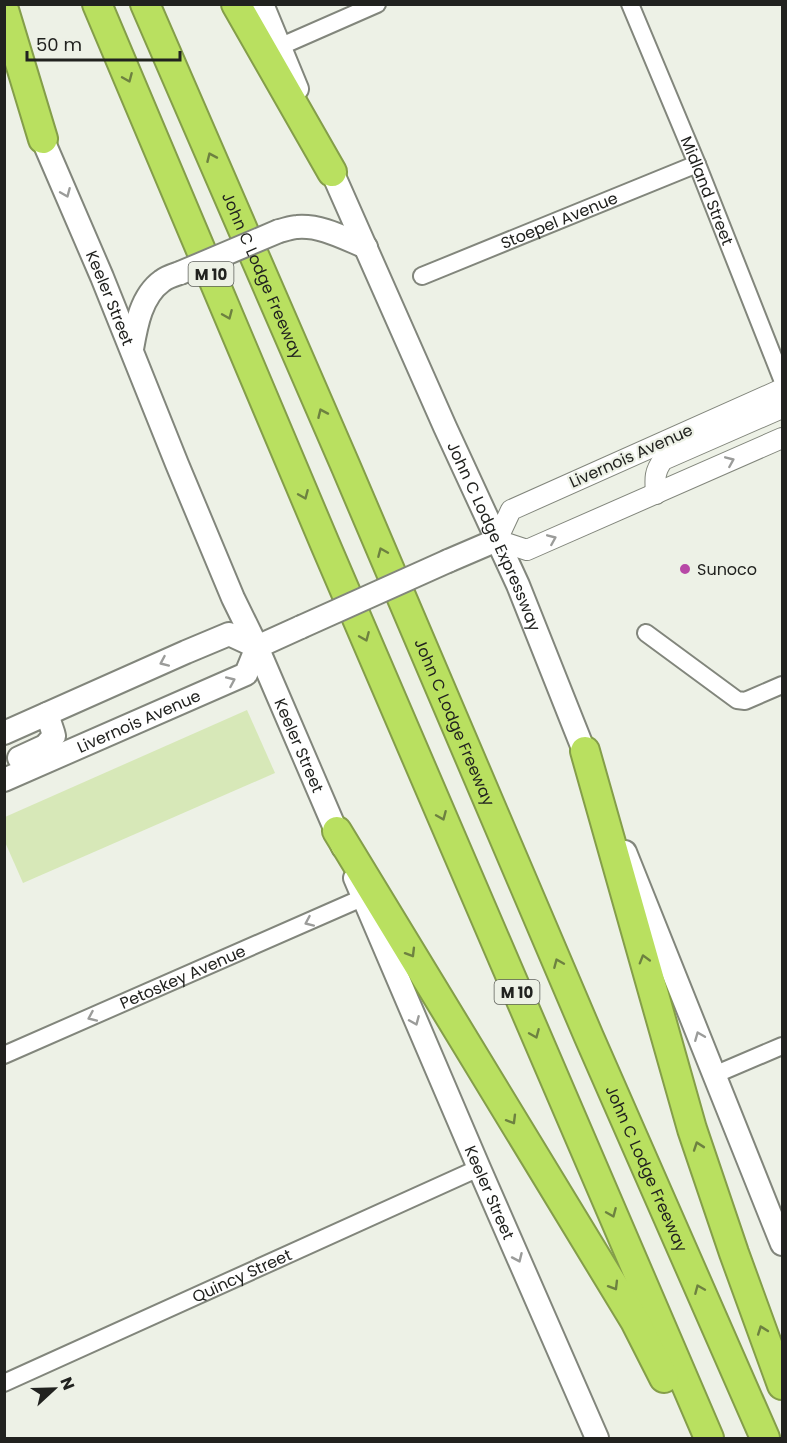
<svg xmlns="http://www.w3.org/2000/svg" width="787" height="1443" font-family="Poppins,sans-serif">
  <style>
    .green { fill: #d7e8b8 }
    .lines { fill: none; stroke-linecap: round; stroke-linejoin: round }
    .minor-casing { stroke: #82867c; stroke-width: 20 }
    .tertiary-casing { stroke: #82867c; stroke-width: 22 }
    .secondary-casing { stroke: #82867c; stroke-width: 26 }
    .motorway-casing { stroke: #849e49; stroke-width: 32 }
    .minor { stroke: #fff; stroke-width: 16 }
    .tertiary { stroke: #fff; stroke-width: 20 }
    .secondary { stroke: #fff; stroke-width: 22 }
    .motorway { stroke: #b9e060; stroke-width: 28 }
    .secondary-bridge-casing { stroke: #82867c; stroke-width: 26; stroke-linecap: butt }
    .secondary-bridge { stroke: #fff; stroke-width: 22 }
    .oneway { stroke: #6d8140 }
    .oneway2 { stroke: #9b9c9a }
    .poi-dot { fill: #b748a6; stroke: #edf1e6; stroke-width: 2 }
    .labels { text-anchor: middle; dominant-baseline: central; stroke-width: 4.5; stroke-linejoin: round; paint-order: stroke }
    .shield { fill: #edf1e6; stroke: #5e605b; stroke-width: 1.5 }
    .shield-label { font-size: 15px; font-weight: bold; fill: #21221f }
    .street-label { font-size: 16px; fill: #21221f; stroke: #edf1e6 }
    .poi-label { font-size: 16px; fill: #21221f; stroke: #edf1e6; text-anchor: start }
  </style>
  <rect width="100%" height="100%" fill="#edf1e6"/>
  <polygon class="green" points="247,710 275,773 23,883 5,842 5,817"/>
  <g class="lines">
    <defs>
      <g id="minor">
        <path id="s1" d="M630,4l67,160 85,215"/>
        <polyline points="279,47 377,4"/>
        <path id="s2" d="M422,276l275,-112"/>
        <polyline points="646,633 737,700 745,701 782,685"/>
        <path id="s3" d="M4,1055l358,-157"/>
        <polyline points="714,1075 782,1046"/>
        <path id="s4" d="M4,1383l475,-215"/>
      </g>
      <g id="tertiary">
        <polyline points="782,389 511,510 497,540 527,550 782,438"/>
        <path d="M656,494c-1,-15 -2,-22 7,-34l119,-52"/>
      </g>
      <g id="secondary">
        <polyline points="262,4 297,89"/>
        <path id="s5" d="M36,124l66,153 75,187 56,134 24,49 86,200"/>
        <path id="s6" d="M326,158l119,269 73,158 72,181"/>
        <path d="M279,231c6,-1 12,-4 18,-4 24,-2 47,11 69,20"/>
        <path d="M132,349c4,-23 9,-53 30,-68 5,-4 12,-6 18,-8"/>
        <polyline points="448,561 497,540"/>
        <polyline points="4,733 186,652 229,634 257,647"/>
        <polyline points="19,758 45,746 54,736 53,732 47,714"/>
        <path id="s7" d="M4,780l242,-106 11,-27 44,-20"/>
        <polyline points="625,852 782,1244"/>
        <path id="s8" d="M355,878l124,290 118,270"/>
      </g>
      <g id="motorway">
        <polyline points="97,4 325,544 709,1438"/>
        <path id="s9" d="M145,4l201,463 243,570 176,401"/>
        <polyline points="236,4 332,172"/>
        <polyline points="4,10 43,139"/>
        <polyline points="585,751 692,1129 734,1253 782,1385"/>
        <polyline points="337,831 635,1321 664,1378"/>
      </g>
    </defs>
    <use href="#minor" class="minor-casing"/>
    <use href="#tertiary" class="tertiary-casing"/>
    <use href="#secondary" class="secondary-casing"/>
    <use href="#motorway" class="motorway-casing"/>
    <use href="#minor" class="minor"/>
    <use href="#tertiary" class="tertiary"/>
    <use href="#secondary" class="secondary"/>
    <use href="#motorway" class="motorway"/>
    <defs>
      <g id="secondary-bridge">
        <polyline points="180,273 279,231"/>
        <polyline points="301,627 448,561"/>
      </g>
    </defs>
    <use href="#secondary-bridge" class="secondary-bridge-casing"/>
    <use href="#secondary-bridge" class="secondary-bridge"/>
  </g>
  <defs><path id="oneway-chevron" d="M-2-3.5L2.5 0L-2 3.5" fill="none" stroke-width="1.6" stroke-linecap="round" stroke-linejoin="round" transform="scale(1.5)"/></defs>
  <g class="oneway">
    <use href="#oneway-chevron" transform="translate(128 78) rotate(67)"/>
    <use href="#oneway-chevron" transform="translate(211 157) rotate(-114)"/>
    <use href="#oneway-chevron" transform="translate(228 315) rotate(67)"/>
    <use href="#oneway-chevron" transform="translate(322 413) rotate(-114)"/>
    <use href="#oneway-chevron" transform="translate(304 495) rotate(67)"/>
    <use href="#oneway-chevron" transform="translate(382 552) rotate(-113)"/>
    <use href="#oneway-chevron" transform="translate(365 637) rotate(67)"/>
    <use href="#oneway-chevron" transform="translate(442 816) rotate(67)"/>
    <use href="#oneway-chevron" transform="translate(411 953) rotate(59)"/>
    <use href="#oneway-chevron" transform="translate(644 959) rotate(-106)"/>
    <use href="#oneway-chevron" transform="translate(558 963) rotate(-113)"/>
    <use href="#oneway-chevron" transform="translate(535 1034) rotate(67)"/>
    <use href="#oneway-chevron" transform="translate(512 1120) rotate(59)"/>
    <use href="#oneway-chevron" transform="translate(698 1146) rotate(-109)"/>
    <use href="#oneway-chevron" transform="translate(612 1213) rotate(67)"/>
    <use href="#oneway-chevron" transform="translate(614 1286) rotate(59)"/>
    <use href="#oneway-chevron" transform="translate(699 1289) rotate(-113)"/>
    <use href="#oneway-chevron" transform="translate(762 1330) rotate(-110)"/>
  </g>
  <g class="oneway2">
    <use href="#oneway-chevron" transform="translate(66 193) rotate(67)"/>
    <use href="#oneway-chevron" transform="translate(730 461) rotate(-23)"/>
    <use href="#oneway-chevron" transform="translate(552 539) rotate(-23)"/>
    <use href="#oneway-chevron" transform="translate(164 662) rotate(156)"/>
    <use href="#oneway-chevron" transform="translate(231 681) rotate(-24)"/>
    <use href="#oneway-chevron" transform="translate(309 922) rotate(156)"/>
    <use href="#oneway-chevron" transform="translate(92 1017) rotate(156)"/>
    <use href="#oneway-chevron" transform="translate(415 1021) rotate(67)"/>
    <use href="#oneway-chevron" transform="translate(699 1036) rotate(-112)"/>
    <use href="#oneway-chevron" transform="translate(518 1258) rotate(66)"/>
  </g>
  <circle class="poi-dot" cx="685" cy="569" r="6"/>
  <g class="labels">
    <g class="shield">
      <rect x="188.5" y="262" width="45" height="24" rx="4.5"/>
      <rect x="494.5" y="980" width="45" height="24" rx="4.5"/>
    </g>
    <g class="shield-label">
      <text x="211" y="274">M 10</text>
      <text x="517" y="992">M 10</text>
    </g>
    <g class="street-label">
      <text stroke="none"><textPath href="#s1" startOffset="202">Midland Street</textPath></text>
      <text stroke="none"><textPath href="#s2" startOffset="148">Stoepel Avenue</textPath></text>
      <text stroke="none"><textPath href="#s9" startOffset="296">John C Lodge Freeway</textPath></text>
      <text stroke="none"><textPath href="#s5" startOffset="189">Keeler Street</textPath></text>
      <text transform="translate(631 456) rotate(-24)">Livernois Avenue</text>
      <text stroke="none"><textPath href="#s6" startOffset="414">John C Lodge Expressway</textPath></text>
      <text stroke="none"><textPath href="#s7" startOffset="147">Livernois Avenue</textPath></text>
      <text stroke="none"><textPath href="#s9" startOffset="782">John C Lodge Freeway</textPath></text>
      <text stroke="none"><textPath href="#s5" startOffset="675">Keeler Street</textPath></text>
      <text stroke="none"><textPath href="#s3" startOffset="195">Petoskey Avenue</textPath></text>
      <text stroke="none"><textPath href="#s9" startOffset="1268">John C Lodge Freeway</textPath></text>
      <text stroke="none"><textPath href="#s8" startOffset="342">Keeler Street</textPath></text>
      <text stroke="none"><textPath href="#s4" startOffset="261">Quincy Street</textPath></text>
    </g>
    <g class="poi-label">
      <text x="697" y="569">Sunoco</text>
    </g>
  </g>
  <rect width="787" height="1443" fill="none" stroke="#21221f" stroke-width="12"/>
  <g transform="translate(54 1389) rotate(68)" stroke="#edf1e6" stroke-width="4.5" paint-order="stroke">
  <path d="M0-4.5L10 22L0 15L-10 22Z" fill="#21221f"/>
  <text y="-9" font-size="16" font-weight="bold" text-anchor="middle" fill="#21221f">N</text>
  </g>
  <path d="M27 51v9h153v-9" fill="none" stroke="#21221f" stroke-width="3"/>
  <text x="36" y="51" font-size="18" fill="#21221f" stroke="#edf1e6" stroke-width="4.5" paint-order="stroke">50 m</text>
</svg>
